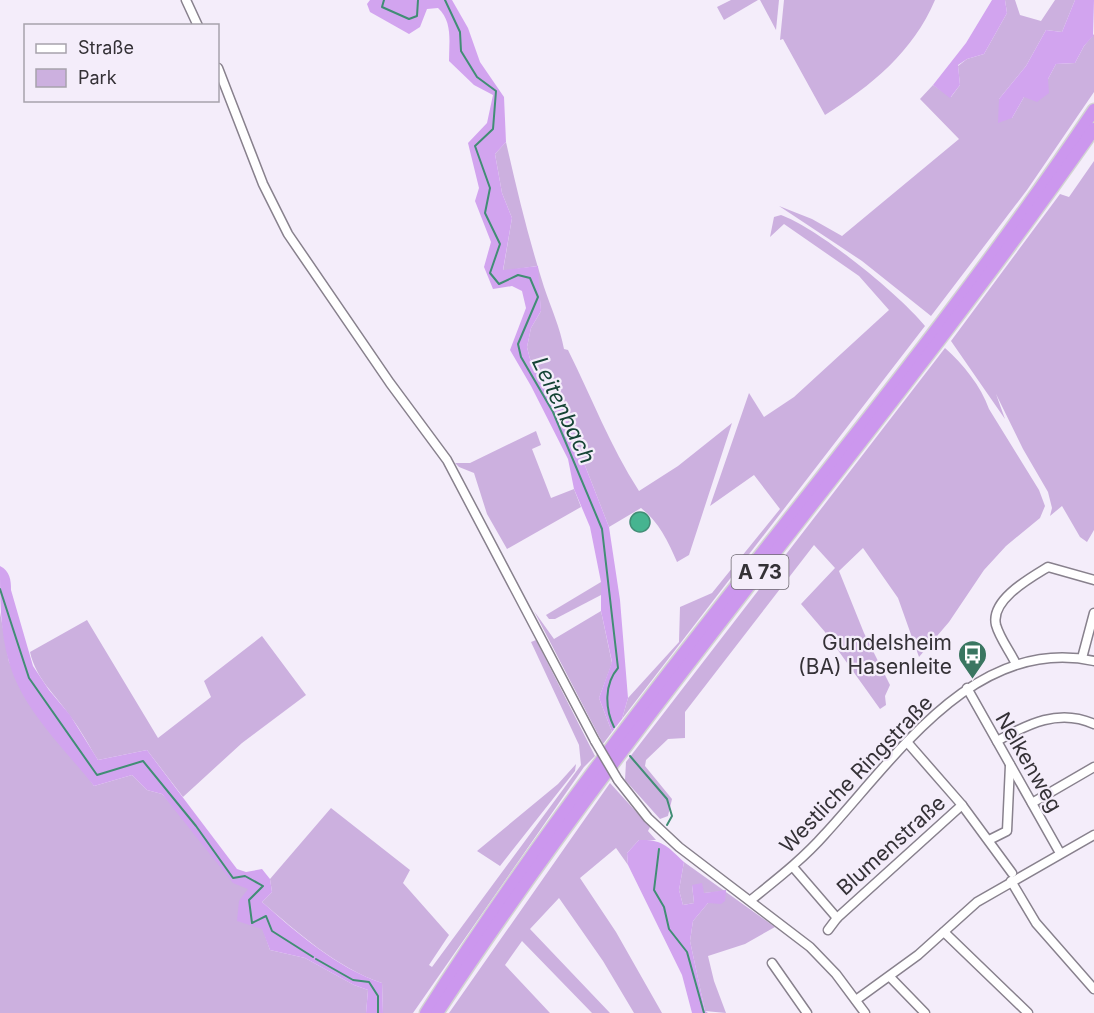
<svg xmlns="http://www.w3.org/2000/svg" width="1094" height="1013" font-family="Inter,sans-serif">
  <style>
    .green { fill: #ccb0df }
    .forest { fill: #d2a4ef }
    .water { fill: #46b490; stroke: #418d75; stroke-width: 1.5 }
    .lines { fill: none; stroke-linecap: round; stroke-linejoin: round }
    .stream { stroke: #418d75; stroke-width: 2 }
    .minor-casing { stroke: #88818d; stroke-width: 11 }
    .highway-casing { stroke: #d2d2d3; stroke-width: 15 }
    .minor { stroke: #fff; stroke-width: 8 }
    .highway { stroke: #cc97ee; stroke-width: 12 }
    .minor-bridge-casing { stroke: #88818d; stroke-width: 11; stroke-linecap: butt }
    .minor-bridge { stroke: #fff; stroke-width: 8 }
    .labels { text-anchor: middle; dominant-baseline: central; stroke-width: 4.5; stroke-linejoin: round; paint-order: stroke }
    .shield { fill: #f4edfa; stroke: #6e6971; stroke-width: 1.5 }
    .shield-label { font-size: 20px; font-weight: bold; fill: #343136 }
    .poi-label { font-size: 21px; fill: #343136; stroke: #f4edfa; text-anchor: end }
    .street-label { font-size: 21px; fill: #343136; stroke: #f4edfa }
    .water-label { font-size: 22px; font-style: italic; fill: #154435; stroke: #f4edfa }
  </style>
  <rect width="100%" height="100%" fill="#f4edfa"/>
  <g class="green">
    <polygon points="731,0 758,0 724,20 717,7"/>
    <polygon points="760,0 779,0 776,30"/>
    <path d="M784,0h151c-22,52 -64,86 -110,115l-42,-76 -3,1z"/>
    <polygon points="1005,0 1015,0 1020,15 1041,21 1055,0 1075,0 1062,32 1046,30 1026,66 999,99 1012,118 1024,97 1048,79 1056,64 1075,63 1084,46 1094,34 1094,92 1027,190 931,316 862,261 779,206 812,219 842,236 959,139 920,99 933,85 951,97 960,85 958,66 967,59 984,54 1007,13"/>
    <path d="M506,142c11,49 23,98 38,145 7,21 16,40 20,62l4,1c24,48 42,96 71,141l39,-25 54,-43 -43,132 -12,7c-9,-21 -18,-40 -36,-54l-32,19 -50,-128 -29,-40 -3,-12 4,-19 10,-17 -4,-45 -34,5 9,-53 -10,-25 -7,-39z"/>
    <polygon points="1094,161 1094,530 1087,542 1080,537 1062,506 1050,516 1052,508 1048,492 1023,449 996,394 1005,419 951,341 1060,194 1069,197"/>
    <path d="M781,215c37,13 119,80 144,111l-303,393 6,-21 51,-56 1,-35 32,-14 68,-84 -26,-34 -44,31 39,-113 15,24 30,-20 95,-87 -30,-34 -75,-52 -14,13 4,-20z"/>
    <path d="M945,348c18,16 36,38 44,61l50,81 6,16 -5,12 -34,28 -22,24 -35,52 -30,35 -21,-59 -35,-50 -24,23 25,62 26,52 -5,11 1,9 -6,4 -55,-77 -24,-28 34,-36 -21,-23 -129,167v26l-17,1 -22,21 -1,6 27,33 -4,17 -8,3 -35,-39 1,-18z"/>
    <polygon points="536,431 541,445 532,449 551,498 574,489 581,507 507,549 487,514 474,473 459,467 455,463 470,463"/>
    <polygon points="601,582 601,595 555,619 549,619 546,615"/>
    <polygon points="534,611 554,639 601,611 612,663 599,698 612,732 603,744"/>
    <polygon points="0,612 9,662 94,786 132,775 147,790 162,794 249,889 270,950 305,958 354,985 368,990 366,1013 0,1013"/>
    <path d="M87,620l71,118 53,-41 -7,-16 58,-45 44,59 -64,48 -59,54 -36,-47 -49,10c-9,-14 -17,-30 -28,-44 -15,-22 -34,-37 -40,-64z"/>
    <path d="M536,640l59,116 -11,11 -171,246h-30l-1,-30c-45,-15 -85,-51 -120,-81l10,-10 -2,-13 61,-71 79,62 -7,13 46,52 -20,30 3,2 149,-202 -2,-20 -48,-103z"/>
    <polygon points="576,764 575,771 500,866 477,851 558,784"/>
    <polygon points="610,783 650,827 648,831 656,840 639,840 627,853 628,865 616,848 580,878 616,932 662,1013 634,1013 603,961 559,898 530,929 610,1013 592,1013 522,941 505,965 550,1013 449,1013"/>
    <polygon points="684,862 775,927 745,944 708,956 714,981 726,1013 705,1011 690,941 693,921 708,903 726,891 704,893 692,885 694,903 683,905 679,890"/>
  </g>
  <g class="forest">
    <path d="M370,0h82l16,28 12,34 24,35 2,45 -11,12 7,39 10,25 -9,52 35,-4 3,45 -10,17 -4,19 3,12 29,40 50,128 11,73 8,98 -6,21 -10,13 -13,-34 13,-36 -11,-51v-29l-11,-55 -16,-38 -6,-30 -37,-73 -21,-36 16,-42 -4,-17 -10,-5 -19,3 -9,-22 7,-25 -16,-41 4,-13 -11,-45 19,-20 6,-28 -19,-10 -25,-24c0,-19 4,-39 -11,-53l-11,1 -7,18 -11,7 -39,-22 -3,-8z"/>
    <polygon points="992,0 1005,0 1007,13 984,54 967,59 958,65 960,85 950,98 933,85 966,43"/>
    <polygon points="1075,0 1094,0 1093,36 1084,46 1075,63 1056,64 1048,79 1049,93 1037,102 1024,97 1012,118 998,123 999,99 1026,66 1046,30 1062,32"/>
    <path d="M0,566c10,5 11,14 11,24l22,76 16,24 21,25 28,45 49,-10 90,119 9,3 16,-3 8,10 2,13 -10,10c35,31 75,66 120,81l1,30h-17l2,-23 -14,-5 -49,-27 -35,-8 -8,-21 -25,-8 2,-20 9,-12 -15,-6 -71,-89 -15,-4 -15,-15 -38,11c-30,-38 -72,-77 -85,-124 -9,-31 -9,-64 -9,-96z"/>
    <path d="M639,840c24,-1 29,7 45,22l-5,28 4,15 11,-2 -2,-18 10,-2 2,10 22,-3 -1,11 -4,3 -13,-1 -15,18 -3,20 15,70 3,2h-16l-10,-38 -54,-110 -1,-12z"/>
  </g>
  <circle class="water" cx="640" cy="522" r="10"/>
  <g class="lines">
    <g class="stream">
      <polyline points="384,0 382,7 409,19 417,16 418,0"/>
      <path d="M445,0l15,32 1,19 16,26 19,14 -3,38 -18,17 15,42 -5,25 15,31 -10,29 9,11 19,-9 12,3 8,19 -20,47 3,13 32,55 49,117 16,139c-14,16 -13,41 -4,59"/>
      <polyline points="0,589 29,678 97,775 143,761 196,826 233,878 245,876 263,886 249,900 252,923 266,916 272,931 313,957"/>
      <polyline points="630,756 667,799 672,816 667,825"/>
      <polyline points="659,849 654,890 664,907 669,929 687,952 704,1013"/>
      <polyline points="316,959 353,980 369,982 378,996 378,1013"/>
    </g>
    <defs>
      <g id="minor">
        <polyline points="186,0 198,26"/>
        <polyline points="218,68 263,184 288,234 390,383 447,460 595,741"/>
        <polyline points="1082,658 1094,613"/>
        <path d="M1016,664c-6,-13 -16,-25 -20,-39 -6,-25 34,-47 52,-58l46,13"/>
        <polyline points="967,688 1060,853"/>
        <path d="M997,741c31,-17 62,-33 97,-17"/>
        <polyline points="907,742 962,805 1012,873"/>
        <polyline points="618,780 648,818 679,847 810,947 836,974 865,1013"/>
        <polyline points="1032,803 1094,767"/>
        <polyline points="989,840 1007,831 1010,765"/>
        <polyline points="793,867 837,918"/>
        <polyline points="1011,881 1036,923 1094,989"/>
        <path d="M751,900c26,-21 52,-41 74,-66 70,-76 150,-199 269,-173"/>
        <polyline points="828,930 837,918 962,805"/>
        <polyline points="944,932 1028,1013"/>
        <polyline points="772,963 807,1013"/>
        <polyline points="890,977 925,1013"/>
        <polyline points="856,1000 918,955 977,902 1094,835"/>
      </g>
      <g id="highway">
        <path d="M426,1013c200,-317 460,-592 668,-903"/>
        <path d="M437,1013c202,-308 447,-583 657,-884"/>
      </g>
    </defs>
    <use href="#minor" class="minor-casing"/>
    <use href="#highway" class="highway-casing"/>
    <use href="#minor" class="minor"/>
    <use href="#highway" class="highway"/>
    <defs>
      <polyline id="minor-bridge" points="595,741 618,780"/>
    </defs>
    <use href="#minor-bridge" class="minor-bridge-casing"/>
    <use href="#minor-bridge" class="minor-bridge"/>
  </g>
  <defs>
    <symbol id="bus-pin" viewBox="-11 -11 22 30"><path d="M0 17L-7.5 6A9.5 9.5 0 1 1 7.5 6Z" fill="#3a7661" stroke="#f4edfa"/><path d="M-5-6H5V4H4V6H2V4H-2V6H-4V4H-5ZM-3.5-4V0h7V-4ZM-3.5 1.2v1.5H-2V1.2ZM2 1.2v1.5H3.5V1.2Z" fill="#fff"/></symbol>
  </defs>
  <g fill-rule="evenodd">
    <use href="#bus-pin" x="956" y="638" width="33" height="45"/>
  </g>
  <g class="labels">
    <rect class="shield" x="731.5" y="555" width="57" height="34" rx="4.5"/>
    <g class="shield-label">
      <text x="760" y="572">A 73</text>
    </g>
    <g class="poi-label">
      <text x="952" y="642">Gundelsheim<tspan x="952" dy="24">(BA) Hasenleite</tspan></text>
    </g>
    <g class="street-label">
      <text transform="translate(1029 762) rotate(60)">Nelkenweg</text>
      <text transform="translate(856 774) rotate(-46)">Westliche Ringstraße</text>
      <text transform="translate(891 845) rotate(-42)">Blumenstraße</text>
    </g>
    <g class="water-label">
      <text transform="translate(564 410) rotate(64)">Leitenbach</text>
    </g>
  </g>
  <rect x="24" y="24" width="195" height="78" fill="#f4edfa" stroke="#a7a2ac" stroke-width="1.5"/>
  <rect x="36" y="44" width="30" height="9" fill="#ffffff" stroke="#a7a2ac" stroke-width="1.5"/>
  <text x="78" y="54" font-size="18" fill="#343136">Straße</text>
  <rect x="36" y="69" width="30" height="18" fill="#ccb0df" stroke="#a7a2ac" stroke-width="1.5"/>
  <text x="78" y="84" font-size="18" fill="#343136">Park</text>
</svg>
